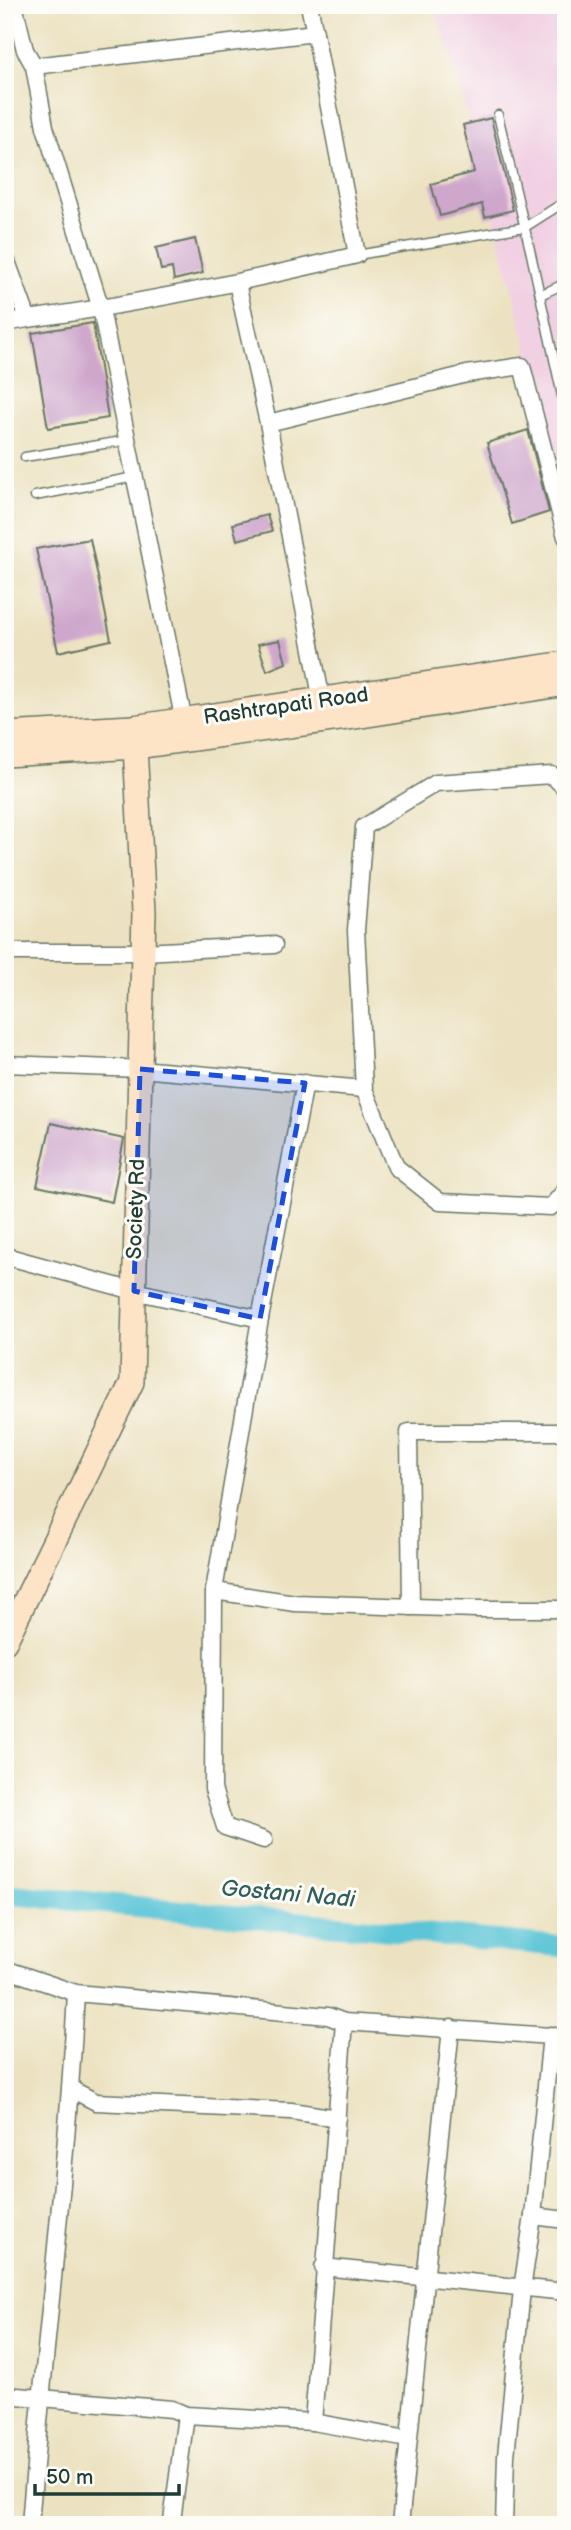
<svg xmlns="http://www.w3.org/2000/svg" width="571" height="2530" font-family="'Balsamiq Sans',sans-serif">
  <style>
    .built { fill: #f1d0e3 }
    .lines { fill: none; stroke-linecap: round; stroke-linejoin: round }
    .canal { stroke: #5bc5d7; stroke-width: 21 }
    .building { fill: #cfa7cd }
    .lane-casing { stroke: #677765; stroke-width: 11 }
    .street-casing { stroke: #677765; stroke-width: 19 }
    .secondary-casing { stroke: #677765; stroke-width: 26 }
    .lane { stroke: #fff; stroke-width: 8 }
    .street { stroke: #fff; stroke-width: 16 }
    .secondary { stroke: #fee4c6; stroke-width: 23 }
    .marked { fill: #1d4ed8; fill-opacity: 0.2; stroke: #1d4ed8; stroke-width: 5; stroke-dasharray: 14 9; stroke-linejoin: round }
    .labels { text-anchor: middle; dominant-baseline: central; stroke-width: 6; stroke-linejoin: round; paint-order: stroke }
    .street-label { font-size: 21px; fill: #1f3d34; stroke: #fdfcf7 }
    .water-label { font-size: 23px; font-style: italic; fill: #2e5f5d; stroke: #fdfcf7 }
  </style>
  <rect width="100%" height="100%" fill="#fdfcf7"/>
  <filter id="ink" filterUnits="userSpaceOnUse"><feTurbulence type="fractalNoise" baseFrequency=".0143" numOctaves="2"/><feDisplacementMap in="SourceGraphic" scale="14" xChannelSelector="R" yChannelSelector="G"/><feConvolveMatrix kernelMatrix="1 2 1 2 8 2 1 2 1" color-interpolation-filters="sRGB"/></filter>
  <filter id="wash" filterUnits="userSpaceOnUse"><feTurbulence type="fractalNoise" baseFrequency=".00686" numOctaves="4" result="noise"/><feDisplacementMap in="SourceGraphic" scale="28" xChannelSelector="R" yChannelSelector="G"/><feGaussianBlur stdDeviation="1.57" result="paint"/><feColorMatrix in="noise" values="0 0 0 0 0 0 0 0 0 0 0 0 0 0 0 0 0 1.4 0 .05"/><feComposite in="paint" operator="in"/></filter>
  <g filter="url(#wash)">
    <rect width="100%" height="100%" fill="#ece2c1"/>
    <polygon class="built" points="433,5 566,5 566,499 455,66"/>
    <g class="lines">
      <polyline class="canal" points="5,1894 566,1947"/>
    </g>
    <g id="blocks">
      <g class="building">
        <polygon points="491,118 513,210 485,217 482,204 440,216 431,184 474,172 463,125"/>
        <polygon points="195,239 203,273 174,280 172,268 161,270 156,248"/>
        <polygon points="93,323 108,418 48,428 32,333"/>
        <polygon points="528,430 549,512 512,524 487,443"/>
        <polygon points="267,515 272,531 237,540 233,524"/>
        <polygon points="90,539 111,640 58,652 36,549"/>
        <polygon points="280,640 286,663 267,671 258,644"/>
        <polygon points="51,1123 124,1139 112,1202 37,1186"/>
      </g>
    </g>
  </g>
  <g filter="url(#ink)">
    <use href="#blocks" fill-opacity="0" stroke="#677765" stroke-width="2"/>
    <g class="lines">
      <defs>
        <g id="lane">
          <polyline points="498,115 531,254 566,414"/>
          <polyline points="357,255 525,227 566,201"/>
          <polyline points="540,295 566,283"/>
          <polyline points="25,457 128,440"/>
          <polyline points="35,496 135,477"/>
        </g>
        <g id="street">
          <polyline points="14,5 25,50 34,66 45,127 101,309 185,727"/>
          <polyline points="309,5 315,33"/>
          <path d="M5,256l23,63c111,-15 220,-38 329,-64l-42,-222 -281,33"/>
          <polyline points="237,283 268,423 467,374 522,366 566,537"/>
          <polyline points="5,323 28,319"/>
          <polyline points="268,423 322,701"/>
          <polyline points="566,789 552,775 436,783 364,827 356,930 364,1089 396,1167 440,1202 551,1207 566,1189"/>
          <polyline points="5,952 144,952 274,945"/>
          <polyline points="5,1064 140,1069 364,1089"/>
          <polyline points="5,1256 134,1291 260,1319 214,1591 213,1789 225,1827 264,1840"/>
          <polyline points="260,1319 305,1083"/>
          <polyline points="214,1591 295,1603 476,1609 566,1609"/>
          <polyline points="411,1607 409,1432 566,1432"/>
          <polyline points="5,1969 76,1993 328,2016 344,2022 566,2037"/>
          <polyline points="71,2089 96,2102 291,2111 337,2118"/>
          <polyline points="533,2216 566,2220"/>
          <polyline points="323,2267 566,2292"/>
          <polyline points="5,2395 172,2409 186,2415 313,2422 408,2439"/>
          <polyline points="313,2422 344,2022"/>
          <path d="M30,2525c14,-178 37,-354 46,-532"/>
          <polyline points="173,2525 172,2521 186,2415"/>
          <polyline points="400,2525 451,2028"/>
          <polyline points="504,2525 506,2456 522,2289 533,2216 551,2035"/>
        </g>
        <g id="secondary">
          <polyline points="5,734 133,727 566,663"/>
          <polyline points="5,755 135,747 354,717 566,684"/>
          <polyline points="5,1642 132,1382 144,912 135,747"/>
        </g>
      </defs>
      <use href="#lane" class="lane-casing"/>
      <use href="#street" class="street-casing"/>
      <use href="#secondary" class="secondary-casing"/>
      <use href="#lane" class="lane"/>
      <use href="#street" class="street"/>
      <use href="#secondary" class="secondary"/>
    </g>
  </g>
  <path class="marked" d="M140,1069l165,14 -45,236 -126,-28z"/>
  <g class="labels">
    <g class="street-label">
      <text transform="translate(286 706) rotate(-8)">Rashtrapati Road</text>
      <text transform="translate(136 1209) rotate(-88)">Society Rd</text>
    </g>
    <g class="water-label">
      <text transform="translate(288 1894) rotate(5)">Gostani Nadi</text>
    </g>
  </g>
  <rect width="571" height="2530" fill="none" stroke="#fdfcf7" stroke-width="28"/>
  <path d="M35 2484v10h144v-10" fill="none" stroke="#1f3d34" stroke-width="3.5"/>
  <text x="46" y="2484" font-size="21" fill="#1f3d34" stroke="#fdfcf7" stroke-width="5" paint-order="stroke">50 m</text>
</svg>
